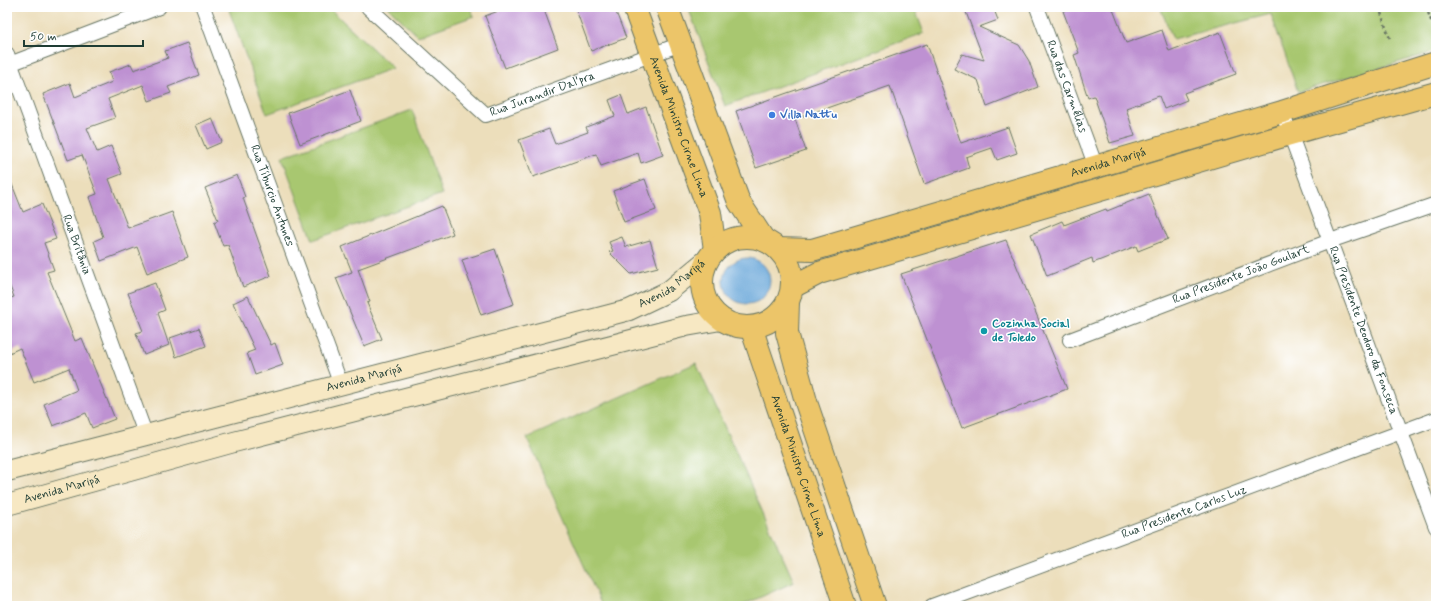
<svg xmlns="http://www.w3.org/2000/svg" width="1443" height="613" font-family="Mynerve,sans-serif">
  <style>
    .green { fill: #a8c76f; stroke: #648252 }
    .water { fill: #66a5d8; stroke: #427186 }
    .building { fill: #be91d2 }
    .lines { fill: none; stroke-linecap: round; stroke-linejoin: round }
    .street-casing { stroke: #677563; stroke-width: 16 }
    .secondary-casing { stroke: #677563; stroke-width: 22 }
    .primary-casing { stroke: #677563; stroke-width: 24 }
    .path { stroke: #677563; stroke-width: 2.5; stroke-dasharray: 3 3; stroke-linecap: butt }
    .street { stroke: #fff; stroke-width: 14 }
    .secondary { stroke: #f7e8c3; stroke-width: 20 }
    .primary { stroke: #ecc569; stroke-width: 22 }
    .shop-dot { fill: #3f7fe0; stroke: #fff; stroke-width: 1.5 }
    .culture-dot { fill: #0f9aa8; stroke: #fff; stroke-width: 1.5 }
    .labels { text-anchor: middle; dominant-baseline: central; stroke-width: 3; stroke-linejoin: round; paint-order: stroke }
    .street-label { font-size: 12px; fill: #1f3d34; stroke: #fff }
    .shop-label { font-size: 12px; font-weight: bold; fill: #366cbe; stroke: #fff; text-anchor: start }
    .culture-label { font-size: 12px; font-weight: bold; fill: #0d838f; stroke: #fff; text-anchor: start }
  </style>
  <rect width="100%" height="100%" fill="#fff"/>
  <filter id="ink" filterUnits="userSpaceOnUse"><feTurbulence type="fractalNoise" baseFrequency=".025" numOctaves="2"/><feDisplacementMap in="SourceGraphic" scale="8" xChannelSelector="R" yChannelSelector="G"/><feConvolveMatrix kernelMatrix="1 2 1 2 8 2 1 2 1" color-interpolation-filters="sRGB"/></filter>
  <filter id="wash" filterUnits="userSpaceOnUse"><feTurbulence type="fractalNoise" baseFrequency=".012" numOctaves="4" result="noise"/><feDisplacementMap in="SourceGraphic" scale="16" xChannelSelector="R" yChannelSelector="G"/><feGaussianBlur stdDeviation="0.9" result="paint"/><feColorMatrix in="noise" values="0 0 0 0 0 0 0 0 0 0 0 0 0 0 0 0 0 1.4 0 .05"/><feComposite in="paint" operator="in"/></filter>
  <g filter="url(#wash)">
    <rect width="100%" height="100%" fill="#ecdebb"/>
    <g class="green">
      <polygon points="237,7 328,7 393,68 267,114 229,10"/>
      <polygon points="388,7 470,7 474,16 418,36"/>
      <polygon points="688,7 914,7 924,33 725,106"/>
      <polygon points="1160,7 1436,7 1436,50 1430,53 1298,92 1271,14 1173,39"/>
      <polygon points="412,110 442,194 313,240 282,157"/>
      <polygon points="696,363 794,582 741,606 602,606 527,438"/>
    </g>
    <circle class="water" cx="747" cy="281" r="23"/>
    <g id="blocks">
      <g class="building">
        <polygon points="509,7 543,7 558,48 505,68 485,16"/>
        <polygon points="575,7 614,7 626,38 591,51"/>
        <polygon points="964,7 993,7 998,20 979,27 1019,45 1029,61 1038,87 987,107 978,80 954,69 962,54 984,60"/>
        <polygon points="1073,7 1112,7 1126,43 1162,30 1169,51 1220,32 1236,74 1184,93 1187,100 1164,109 1159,96 1126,108 1135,136 1110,143 1094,96 1088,98 1074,55 1079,53 1063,11"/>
        <polygon points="187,43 199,75 168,87 171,93 149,101 143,85 108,99 115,118 87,128 97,152 111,146 122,174 109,179 128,228 172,212 188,257 147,273 137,247 101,261 94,241 103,237 89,197 97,194 82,155 68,160 43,94 70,83 75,97 112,82 109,72 131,64 134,70 168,58 165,51"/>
        <polygon points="927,44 961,143 1008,127 1017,153 997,160 992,148 966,157 969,168 924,184 890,86 795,119 806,151 756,168 736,111"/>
        <polygon points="350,90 361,121 300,144 288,113"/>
        <polygon points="621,95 628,114 646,107 663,155 641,163 638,153 601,166 596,154 533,177 519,140 549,129 555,144 588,132 586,127 615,116 609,100"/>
        <polygon points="212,118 222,142 206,149 196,125"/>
        <polygon points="7,172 23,212 42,204 56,239 44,243 54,270 47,272 75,341 82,338 115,419 92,428 86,413 53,426 44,404 77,390 69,368 34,382 20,348 7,354 7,299 14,297 7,279"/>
        <polygon points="237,175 245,197 243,198 271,276 243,287 228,245 223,246 214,222 218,220 205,188"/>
        <polygon points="645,179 656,210 624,222 613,191"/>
        <polygon points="1149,194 1168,239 1138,251 1136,246 1093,263 1092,258 1047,276 1031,234 1062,221 1064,225 1106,209 1107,211"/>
        <polygon points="442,206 453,234 358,269 370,302 367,303 382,339 364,346 336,278 352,272 342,247"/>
        <polygon points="622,237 626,247 650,240 658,267 631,274 609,252 613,251 609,242"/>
        <polygon points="1006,240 1067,389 962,428 901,274"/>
        <polygon points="495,249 514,304 481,315 462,260"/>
        <polygon points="155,283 165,310 158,313 169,345 144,355 136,333 143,331 128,293"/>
        <polygon points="248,296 271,345 275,343 283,365 255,375 247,353 255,350 233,303"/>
        <polygon points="199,328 206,346 176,357 170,338"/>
      </g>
    </g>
  </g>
  <g filter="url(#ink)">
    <use href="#blocks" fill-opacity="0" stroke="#677563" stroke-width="1"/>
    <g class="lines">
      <defs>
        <g id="street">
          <path id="s1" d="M203,7l138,378"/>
          <path id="s2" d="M368,7l118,108 195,-71"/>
          <path id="s3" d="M1037,7l59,160"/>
          <path id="s4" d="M7,54l139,382"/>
          <polyline points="7,65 159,7"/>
          <path id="s5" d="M1282,112l154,415"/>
          <path id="s6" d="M1070,340l260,-99 106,-37"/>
          <path id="s7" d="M932,606l504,-187"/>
        </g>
        <g id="secondary">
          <path id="s8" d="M7,471l622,-161 40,-19 40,-33"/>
          <path id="s9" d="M7,505l227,-63 452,-116 35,-6"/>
        </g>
        <g id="primary">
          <path id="s10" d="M634,7l76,206 5,37"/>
          <polyline points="667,7 739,202 764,240"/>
          <circle cx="747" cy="282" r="45"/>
          <path id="s11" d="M778,249l34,1 470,-138 154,-49"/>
          <polyline points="792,287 819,273 1290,134 1436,93"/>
          <polyline points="788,302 787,333 807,405 875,606"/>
          <path id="s12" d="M751,327l94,279"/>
        </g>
      </defs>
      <use href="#street" class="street-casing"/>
      <use href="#secondary" class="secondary-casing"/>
      <use href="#primary" class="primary-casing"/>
      <g class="path">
        <polyline points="1279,7 1281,7"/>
        <polyline points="1379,7 1390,39"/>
        <polyline points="1426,7 1432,23"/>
      </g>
      <use href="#street" class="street"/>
      <use href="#secondary" class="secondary"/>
      <use href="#primary" class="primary"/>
    </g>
  </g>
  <circle class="shop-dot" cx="772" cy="115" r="4"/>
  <circle class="culture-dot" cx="984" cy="331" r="4"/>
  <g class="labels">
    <g class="street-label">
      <text stroke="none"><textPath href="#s3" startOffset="85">Rua das Carmélias</textPath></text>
      <text stroke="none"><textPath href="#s2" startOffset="220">Rua Jurandir Dal'pra</textPath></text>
      <text stroke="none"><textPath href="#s10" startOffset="128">Avenida Ministro Cirne Lima</textPath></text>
      <text stroke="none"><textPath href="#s11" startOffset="343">Avenida Maripá</textPath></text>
      <text stroke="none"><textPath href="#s1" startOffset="201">Rua Tíburcio Antunes</textPath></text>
      <text stroke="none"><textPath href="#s4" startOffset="203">Rua Britânia</textPath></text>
      <text stroke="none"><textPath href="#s6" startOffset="183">Rua Presidente João Goulart</textPath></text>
      <text stroke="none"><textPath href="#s8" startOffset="693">Avenida Maripá</textPath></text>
      <text stroke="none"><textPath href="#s5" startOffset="233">Rua Presidente Deodoro da Fonseca</textPath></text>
      <text stroke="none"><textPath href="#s8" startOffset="369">Avenida Maripá</textPath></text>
      <text stroke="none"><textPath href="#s12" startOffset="147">Avenida Ministro Cirne Lima</textPath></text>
      <text stroke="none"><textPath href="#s9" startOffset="57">Avenida Maripá</textPath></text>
      <text stroke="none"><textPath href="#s7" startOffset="269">Rua Presidente Carlos Luz</textPath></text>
    </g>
    <g class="shop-label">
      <text x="780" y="115">Villa Nattu</text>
    </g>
    <g class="culture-label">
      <text x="992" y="324">Cozinha Social<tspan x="992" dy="14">de Toledo</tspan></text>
    </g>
  </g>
  <rect width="1443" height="613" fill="none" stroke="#fff" stroke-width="24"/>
  <path d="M24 40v6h119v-6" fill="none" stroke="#1f3d34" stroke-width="2"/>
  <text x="30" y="40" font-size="12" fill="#1f3d34" stroke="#ffffff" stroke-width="3" paint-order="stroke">50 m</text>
</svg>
